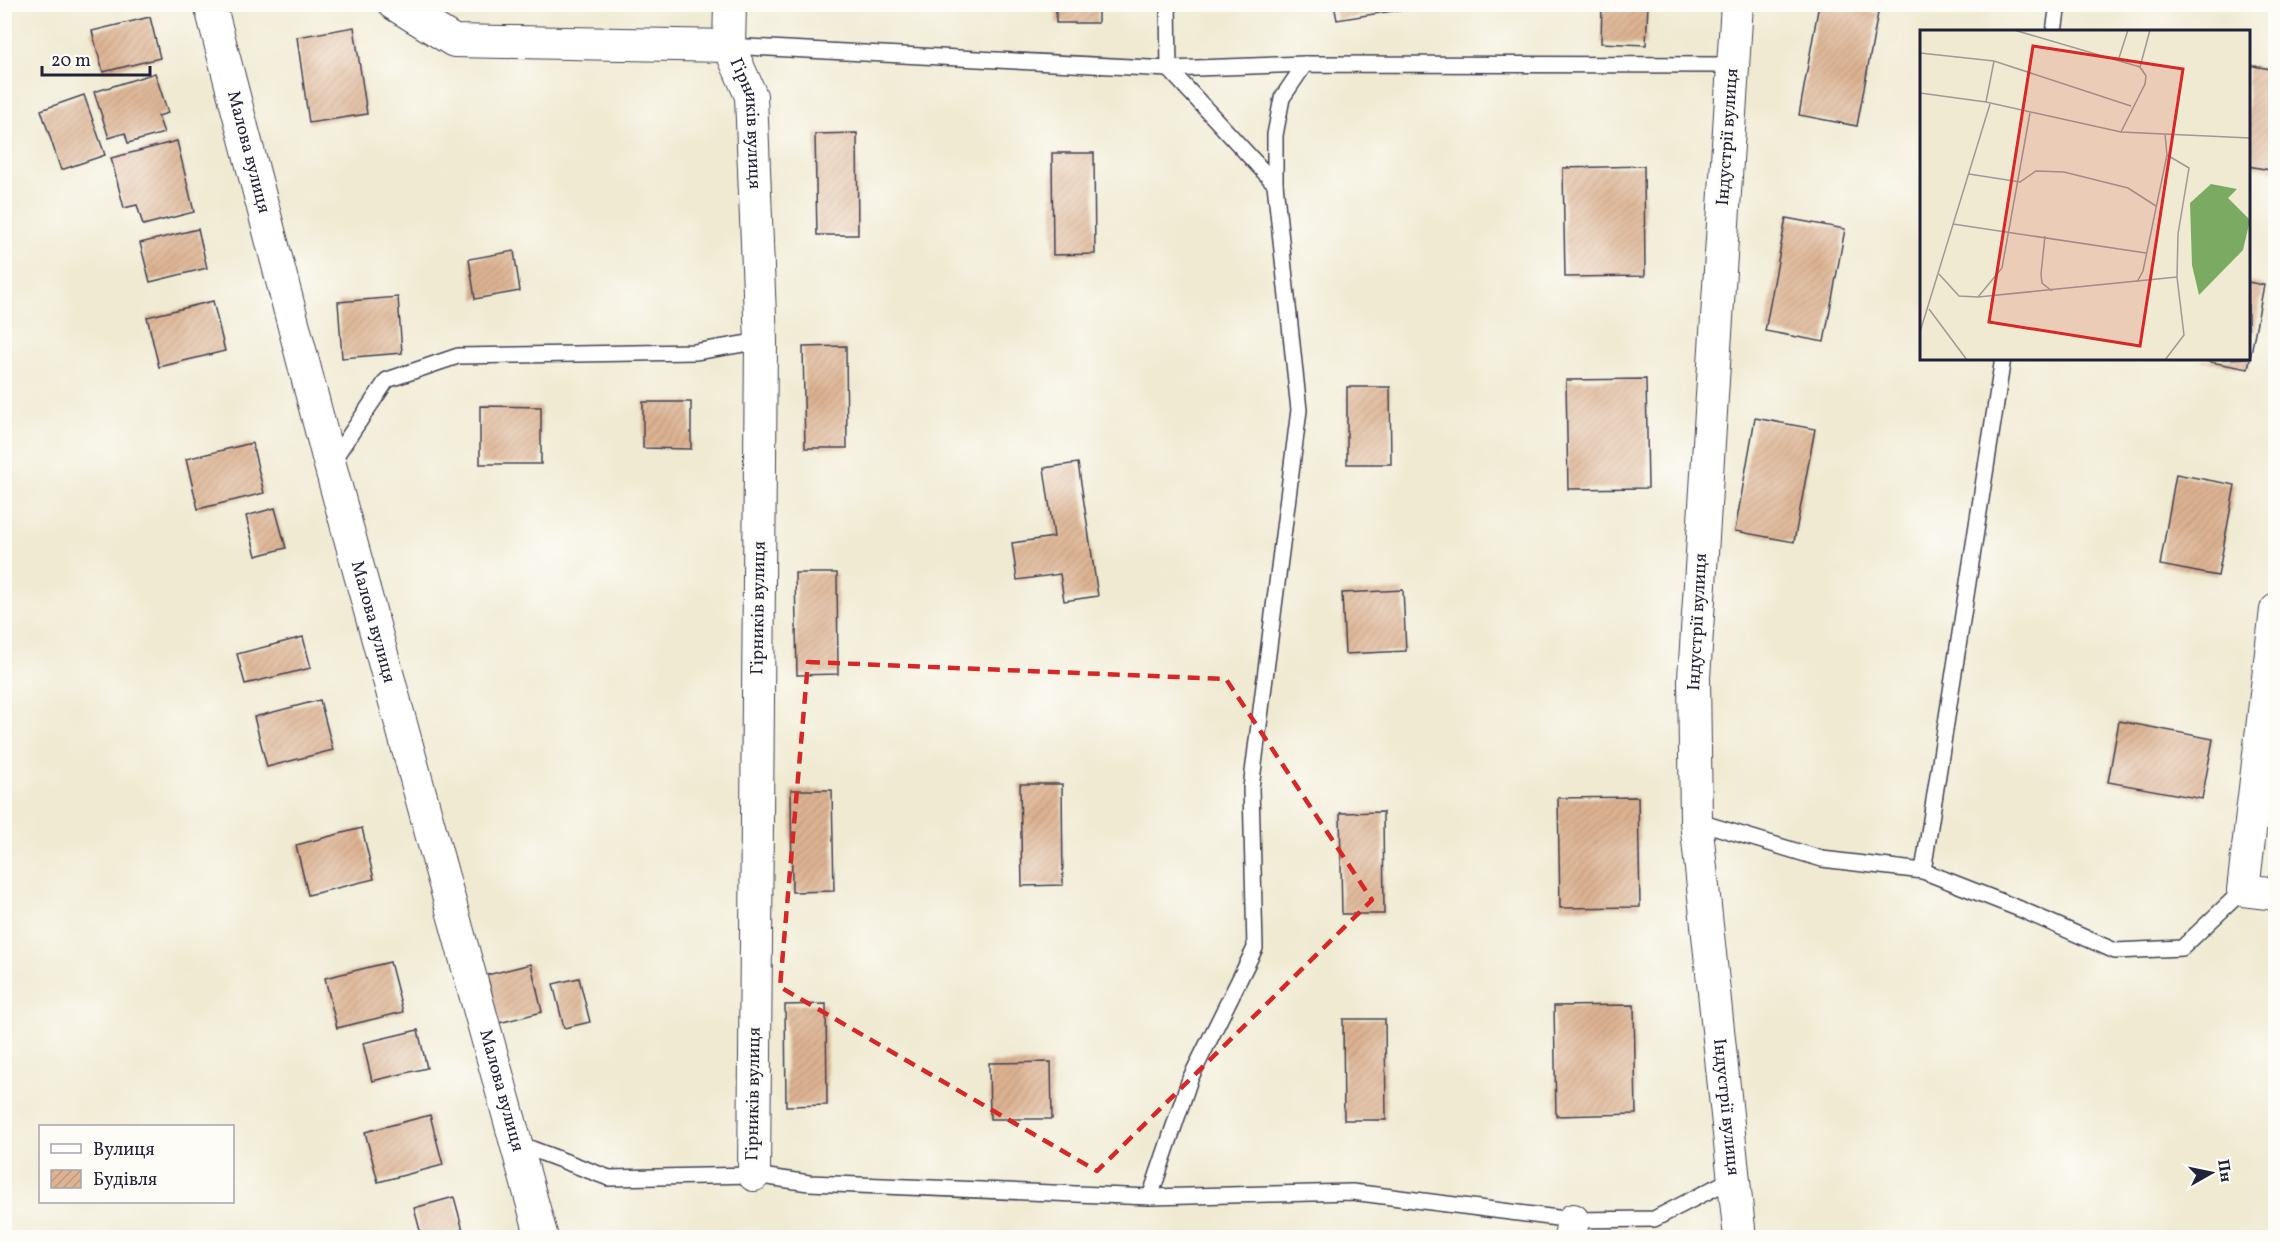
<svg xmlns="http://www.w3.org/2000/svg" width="2280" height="1242" font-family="Vollkorn,serif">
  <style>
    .building { fill: url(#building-hatch) }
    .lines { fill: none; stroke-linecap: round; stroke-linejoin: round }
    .service-casing { stroke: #414052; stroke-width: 18 }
    .minor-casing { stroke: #414052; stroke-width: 34 }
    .service { stroke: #fff; stroke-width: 15 }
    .minor { stroke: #fff; stroke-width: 32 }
    .marked { fill: none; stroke: #d62828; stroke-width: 4.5; stroke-dasharray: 12 8; stroke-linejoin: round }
    .labels { text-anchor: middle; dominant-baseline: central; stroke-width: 6; stroke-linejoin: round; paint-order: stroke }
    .street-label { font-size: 18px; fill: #22223b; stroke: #fdfcf7 }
    .inset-road { fill: none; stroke: #9d9a95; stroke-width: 1.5 }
    .view { fill: #d62828; fill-opacity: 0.15; stroke: #d62828; stroke-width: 3 }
    .inset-edge { fill: none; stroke: #22223b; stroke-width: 3 }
  </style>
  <defs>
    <pattern id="building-hatch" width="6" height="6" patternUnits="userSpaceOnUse" patternTransform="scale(1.5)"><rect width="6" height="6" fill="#ddb392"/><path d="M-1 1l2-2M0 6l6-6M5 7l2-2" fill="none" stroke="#bd9a7f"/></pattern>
  </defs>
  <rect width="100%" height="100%" fill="#fdfcf7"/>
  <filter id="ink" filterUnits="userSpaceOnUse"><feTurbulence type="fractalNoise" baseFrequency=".0167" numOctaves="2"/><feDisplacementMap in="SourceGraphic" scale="12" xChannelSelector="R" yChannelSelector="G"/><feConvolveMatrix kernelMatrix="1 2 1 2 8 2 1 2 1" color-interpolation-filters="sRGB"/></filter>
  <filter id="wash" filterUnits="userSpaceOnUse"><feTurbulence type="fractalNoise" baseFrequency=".008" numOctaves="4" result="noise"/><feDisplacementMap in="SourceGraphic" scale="24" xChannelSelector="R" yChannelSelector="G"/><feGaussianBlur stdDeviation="1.35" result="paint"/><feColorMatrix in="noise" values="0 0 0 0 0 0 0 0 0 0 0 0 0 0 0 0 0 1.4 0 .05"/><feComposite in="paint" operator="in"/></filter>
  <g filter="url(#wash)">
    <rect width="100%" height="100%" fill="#efead1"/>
    <g id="blocks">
      <g class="building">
        <polygon points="1602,4 1648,4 1646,45 1601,43"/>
        <polygon points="1819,4 1835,4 1878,13 1857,126 1799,115"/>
        <rect x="1056" y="5" width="42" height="18"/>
        <polygon points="1334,5 1423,5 1423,6 1337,20"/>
        <polygon points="150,17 160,58 103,72 92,31"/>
        <polygon points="354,27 367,114 309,123 297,37"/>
        <polygon points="2248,65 2276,70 2276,171 2248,166"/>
        <polygon points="155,73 168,113 158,116 164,133 128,143 125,133 109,138 94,92"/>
        <polygon points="84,95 105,155 61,170 41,110"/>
        <polygon points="857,133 858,235 817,235 815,134"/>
        <polygon points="177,141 194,212 143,225 137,205 124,208 111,158"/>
        <polygon points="1052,153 1094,153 1095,254 1053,255"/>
        <polygon points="1644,166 1645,276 1565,277 1563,168"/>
        <polygon points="1786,218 1845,229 1824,342 1765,331"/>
        <polygon points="198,229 207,268 150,282 140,243"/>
        <polygon points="514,251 520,291 475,299 469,259"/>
        <polygon points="2248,282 2264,285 2248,369 2200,360 2248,358"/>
        <polygon points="398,297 402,353 342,358 338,302"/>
        <polygon points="213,301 225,351 159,367 147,317"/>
        <polygon points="846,346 847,448 805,448 803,347"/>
        <polygon points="1646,379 1648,488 1568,489 1566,380"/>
        <polygon points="1347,387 1390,387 1391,464 1347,464"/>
        <polygon points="643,402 691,402 691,449 643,448"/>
        <polygon points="480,406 541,407 541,464 480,464"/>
        <polygon points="1755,418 1815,429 1794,542 1735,531"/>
        <polygon points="252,443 264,493 198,509 186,459"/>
        <polygon points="1078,463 1098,596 1064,601 1060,574 1017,580 1012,543 1054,537 1044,468"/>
        <polygon points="2176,474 2235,485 2218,576 2160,565"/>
        <polygon points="275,508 286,548 256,556 246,516"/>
        <polygon points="795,573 837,573 838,674 797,675"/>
        <polygon points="1403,590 1406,651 1345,654 1342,593"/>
        <polygon points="303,637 311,668 245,684 237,654"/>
        <polygon points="320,700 333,750 267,767 254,717"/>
        <polygon points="2119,721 2213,739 2202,799 2108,782"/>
        <polygon points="1020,784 1062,784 1063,885 1022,886"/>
        <polygon points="791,790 832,790 834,891 792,892"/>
        <polygon points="1638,797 1640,907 1560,908 1558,798"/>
        <polygon points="1383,812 1384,914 1342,914 1340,813"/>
        <polygon points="362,828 374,879 308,895 296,845"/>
        <polygon points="390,962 403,1012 337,1028 325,978"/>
        <polygon points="531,964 542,1012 499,1023 487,975"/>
        <polygon points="579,978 590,1022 564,1028 553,984"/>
        <polygon points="826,1004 827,1105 786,1106 785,1005"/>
        <polygon points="1634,1005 1636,1114 1556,1116 1554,1006"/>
        <polygon points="1343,1019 1385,1019 1386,1120 1344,1120"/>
        <polygon points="418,1030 427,1068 372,1081 363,1043"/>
        <polygon points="1051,1062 1052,1119 990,1119 989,1063"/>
        <polygon points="430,1115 443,1165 378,1182 365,1132"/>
        <polygon points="454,1197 465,1238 422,1238 414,1208"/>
      </g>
    </g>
  </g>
  <g filter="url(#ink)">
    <use href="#blocks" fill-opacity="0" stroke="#414052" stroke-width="1.5"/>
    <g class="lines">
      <defs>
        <g id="service">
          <polyline points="2054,32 2058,4"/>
          <polyline points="729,46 1169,69 1305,64 1732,65"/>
          <polyline points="1275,184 1275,135 1282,98 1305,64"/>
          <polyline points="331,463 387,380 458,356 695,352 761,341"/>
          <polyline points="1696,821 1822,859 1923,871 2020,909 2115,951 2182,948 2243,890"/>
          <polyline points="1923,871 2003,358"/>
          <polyline points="516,1143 609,1178 754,1175 809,1183 1150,1197 1352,1192 1573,1220 1654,1219 1734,1178"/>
          <polyline points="1150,1197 1190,1079 1255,948 1251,788 1299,410 1275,184 1169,69 1168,4"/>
        </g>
        <g id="minor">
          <path id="s1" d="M210,4l120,461 212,773"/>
          <polyline points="394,4 454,41 729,46"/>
          <path id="s2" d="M730,4l-1,42 22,50 10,245 -7,834"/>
          <path id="s3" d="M1737,4l-43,674 2,143 44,417"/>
          <polyline points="2276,610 2243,890 2276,894"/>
          <polyline points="1570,1238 1573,1220"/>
        </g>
      </defs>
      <use href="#service" class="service-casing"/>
      <use href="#minor" class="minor-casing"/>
      <use href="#service" class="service"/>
      <use href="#minor" class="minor"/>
    </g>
  </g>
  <path class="marked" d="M808,662l418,17 146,221 -275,271 -317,-184z"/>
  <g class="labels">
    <g class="street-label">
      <text stroke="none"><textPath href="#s2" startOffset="123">Гірників вулиця</textPath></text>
      <text transform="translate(1728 137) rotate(-86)">Індустрії вулиця</text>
      <text stroke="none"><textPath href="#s1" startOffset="153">Малова вулиця</textPath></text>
      <text transform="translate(759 608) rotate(-89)">Гірників вулиця</text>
      <text stroke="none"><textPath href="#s1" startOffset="639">Малова вулиця</textPath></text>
      <text transform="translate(1698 622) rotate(-87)">Індустрії вулиця</text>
      <text stroke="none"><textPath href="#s1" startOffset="1125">Малова вулиця</textPath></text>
      <text transform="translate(754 1094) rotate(-89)">Гірників вулиця</text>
      <text stroke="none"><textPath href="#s3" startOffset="1106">Індустрії вулиця</textPath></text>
    </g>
  </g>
  <g transform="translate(1920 30)">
    <rect width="330" height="330" fill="#efead1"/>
    <path d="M291,154l26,5 -9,9 22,22 -7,30 -44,45 -7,-30 -2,-62z" fill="#7baa62"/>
    <path class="inset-road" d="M94,0l126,37M0,23l74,8 137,45M198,31l10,-31M220,37l10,-37M0,63l66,9 135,30 129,6M66,72l8,-41M201,102l24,-48 1,-8 -6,-9M49,144l51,8 16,-11 28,1 64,16 28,18M33,194l193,29M125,206l-4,38 1,9 10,8M19,244l20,22 19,1 199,-20M217,252l6,-11 24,-116 -2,-21M58,267l24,-29 28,-155M9,279l38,51M0,302l70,-228M245,330l19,-25 -7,-58 1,-43 11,-66 -22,-13"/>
    <path class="view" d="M113,16l150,23 -43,277 -151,-24z"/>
    <rect width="330" height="330" class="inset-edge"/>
  </g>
  <rect width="2280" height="1242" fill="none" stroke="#fdfcf7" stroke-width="24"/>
  <rect x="39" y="1125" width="195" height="78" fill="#fdfcf7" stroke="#a5a5ac" stroke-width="1.5"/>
  <rect x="51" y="1144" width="30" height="9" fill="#ffffff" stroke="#a5a5ac" stroke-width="1.5"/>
  <text x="93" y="1155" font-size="18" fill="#22223b">Вулиця</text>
  <rect x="51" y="1170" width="30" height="18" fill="url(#building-hatch)" stroke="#a5a5ac" stroke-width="1.5"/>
  <text x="93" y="1185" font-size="18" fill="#22223b">Будівля</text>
  <g transform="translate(2211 1173) rotate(81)" stroke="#fdfcf7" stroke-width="4.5" paint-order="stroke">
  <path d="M0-4.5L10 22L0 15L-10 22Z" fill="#22223b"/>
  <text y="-9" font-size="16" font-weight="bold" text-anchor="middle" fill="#22223b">Пн</text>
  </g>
  <path d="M42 66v9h108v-9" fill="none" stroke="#22223b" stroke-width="3"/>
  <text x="51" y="66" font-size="18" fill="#22223b" stroke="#fdfcf7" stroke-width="4.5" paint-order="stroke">20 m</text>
</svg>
